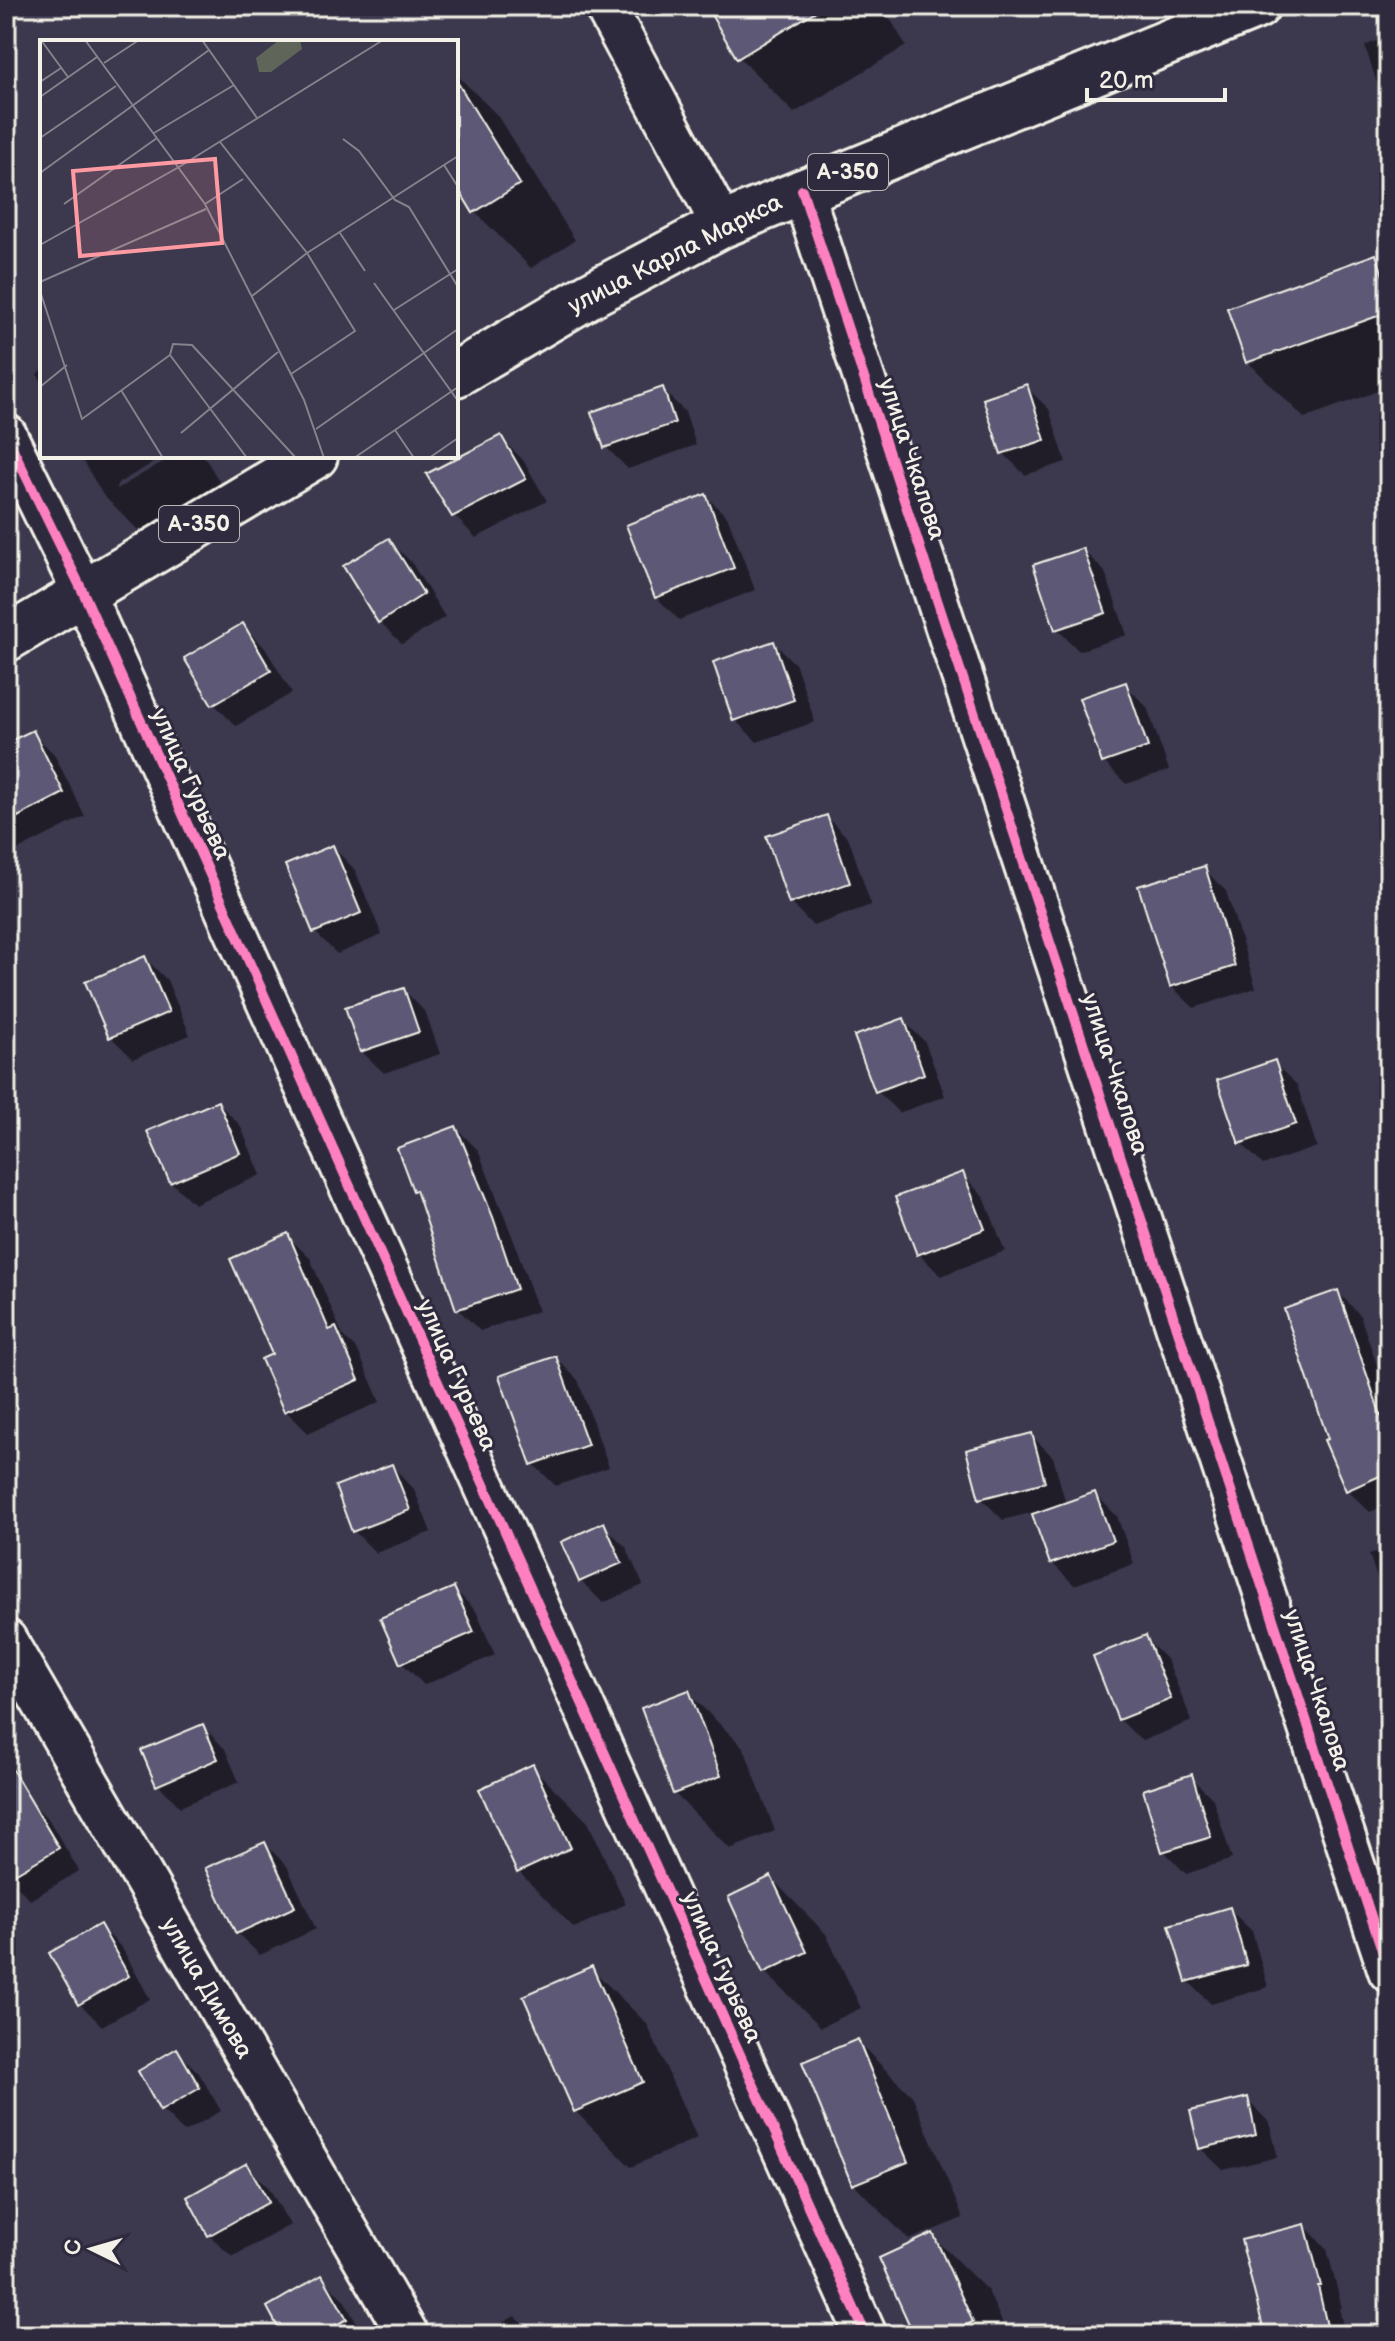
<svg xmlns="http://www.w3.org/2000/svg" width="1395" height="2341" font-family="'Balsamiq Sans',sans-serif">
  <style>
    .shadow { fill: #0007 }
    .building { fill: #5c5875; stroke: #f4f1e8; stroke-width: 2 }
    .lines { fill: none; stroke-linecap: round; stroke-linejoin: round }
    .minor-casing { stroke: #f4f1e8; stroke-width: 46 }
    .trunk-casing { stroke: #f4f1e8; stroke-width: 50 }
    .minor { stroke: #2f2a3d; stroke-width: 40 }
    .trunk { stroke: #2f2a3d; stroke-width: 44 }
    .cycleway-casing { stroke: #2f2a3d; stroke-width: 15 }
    .cycleway { stroke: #ff80c0; stroke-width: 10 }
    .labels { text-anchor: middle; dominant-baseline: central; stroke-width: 6; stroke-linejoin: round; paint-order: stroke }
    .shield { fill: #2f2a3d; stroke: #b9b5b5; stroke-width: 2 }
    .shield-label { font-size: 22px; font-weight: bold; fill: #f4f1e8 }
    .street-label { font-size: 24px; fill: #f4f1e8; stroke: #2f2a3d }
    .inset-road { fill: none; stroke: #86828c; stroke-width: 2 }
    .view { fill: #ff9aa2; fill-opacity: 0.15; stroke: #ff9aa2; stroke-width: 4 }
    .inset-edge { fill: none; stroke: #f4f1e8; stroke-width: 4 }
  </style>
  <rect width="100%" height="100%" fill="#3c384e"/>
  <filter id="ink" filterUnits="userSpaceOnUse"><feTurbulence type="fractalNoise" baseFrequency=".0125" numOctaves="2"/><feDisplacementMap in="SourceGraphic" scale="16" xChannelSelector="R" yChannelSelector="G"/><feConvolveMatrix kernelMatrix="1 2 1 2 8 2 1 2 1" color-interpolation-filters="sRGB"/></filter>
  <g filter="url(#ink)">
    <g class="shadow">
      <polygon points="708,6 883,6 906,46 794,113 739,57"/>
      <polygon points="1389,35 1389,108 1383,102 1365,46"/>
      <polygon points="456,74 497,115 575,240 531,268 475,212 456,181"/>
      <polygon points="1375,257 1389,270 1389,387 1304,418 1248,362"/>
      <polygon points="42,370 42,382 37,374"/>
      <polygon points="1026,387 1049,409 1066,462 1025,475 1003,453"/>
      <polygon points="663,390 685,412 696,445 628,469 606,447"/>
      <polygon points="501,438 523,460 547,501 476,538 454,515"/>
      <polygon points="80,456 165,456 117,484 117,489 169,458 167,456 204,456 225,491 146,538 103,495"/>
      <polygon points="706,496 728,518 755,590 679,620 656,597"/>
      <polygon points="389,540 411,562 445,617 402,644 379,621"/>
      <polygon points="1083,550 1105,572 1127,635 1079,651 1057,629"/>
      <polygon points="243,626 265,648 292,693 236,726 214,704"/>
      <polygon points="774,643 796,665 815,722 757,742 735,720"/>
      <polygon points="1125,685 1147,707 1169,770 1126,784 1104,762"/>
      <polygon points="32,732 54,754 85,816 16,851 6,840 6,745"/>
      <polygon points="827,817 849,839 871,905 813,926 791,903 768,837"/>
      <polygon points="333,847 355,870 382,935 337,954 315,932"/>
      <polygon points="1204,869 1226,891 1256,988 1194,1008 1171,986"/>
      <polygon points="145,958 167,980 190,1035 133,1059 111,1037"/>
      <polygon points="404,990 426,1013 440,1054 384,1073 361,1051"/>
      <polygon points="903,1020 925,1042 945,1096 899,1113 877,1091"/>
      <polygon points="1274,1063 1297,1085 1317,1147 1263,1165 1241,1143"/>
      <polygon points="218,1103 240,1125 261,1175 194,1204 171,1182"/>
      <polygon points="456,1128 478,1150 514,1241 538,1311 480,1331 458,1309 420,1196 415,1190"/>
      <polygon points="962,1174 984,1197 1005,1251 941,1276 919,1254"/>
      <polygon points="287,1236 310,1258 343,1336 358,1351 380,1402 308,1433 285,1410 275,1355"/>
      <polygon points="1338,1292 1360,1315 1389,1401 1389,1504 1370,1512 1347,1490 1330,1440"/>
      <polygon points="556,1358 578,1380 609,1467 556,1486 533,1464"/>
      <polygon points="1031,1435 1053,1457 1066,1504 1095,1494 1117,1516 1134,1564 1074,1585 1052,1563 1034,1512 1003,1520 981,1498"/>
      <polygon points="392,1466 414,1489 431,1532 376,1553 354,1531"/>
      <polygon points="603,1525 626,1547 643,1585 603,1603 581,1581 563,1543"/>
      <polygon points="1389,1548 1389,1614 1369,1554"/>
      <polygon points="454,1589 476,1611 495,1655 424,1685 402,1663"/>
      <polygon points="1145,1638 1167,1660 1192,1721 1142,1741 1119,1719"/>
      <polygon points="688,1693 744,1748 775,1831 730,1849 674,1793"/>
      <polygon points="203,1726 225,1749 239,1782 180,1807 158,1784"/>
      <polygon points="6,1738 12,1749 6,1753"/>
      <polygon points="532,1767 588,1822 626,1904 574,1928 519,1872 481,1790"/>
      <polygon points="1191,1777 1213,1799 1232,1859 1186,1874 1164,1851"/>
      <polygon points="27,1798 49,1820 79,1871 30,1900 6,1874 6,1810"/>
      <polygon points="265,1844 287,1866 316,1929 260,1955 237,1933"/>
      <polygon points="771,1878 826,1934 861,2008 821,2027 765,1972"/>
      <polygon points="1229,1909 1252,1931 1268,1987 1211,2004 1188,1981"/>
      <polygon points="100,1926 122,1948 150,1999 102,2026 80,2004"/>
      <polygon points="591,1968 647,2024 697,2138 631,2167 575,2111"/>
      <polygon points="857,2041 913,2097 963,2218 909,2240 854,2184"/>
      <polygon points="177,2051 199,2073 221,2111 184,2132 162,2110"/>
      <polygon points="1247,2100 1269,2122 1278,2157 1223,2170 1200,2148"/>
      <polygon points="247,2166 269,2188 290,2225 232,2257 209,2235"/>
      <polygon points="1305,2226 1327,2249 1342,2308 1339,2308 1345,2335 1282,2335"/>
      <polygon points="932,2236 988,2291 1008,2335 917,2335"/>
      <polygon points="322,2278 344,2300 363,2335 285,2335"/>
      <polygon points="515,2316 534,2335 480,2335"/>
    </g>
    <g class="building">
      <polygon points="706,6 824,6 737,59"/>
      <polygon points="456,80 520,184 473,213 456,185"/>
      <polygon points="1376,254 1389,293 1389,312 1246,363 1227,308"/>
      <polygon points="1027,384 1045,440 1001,454 983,399"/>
      <polygon points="663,387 675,423 604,448 591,412"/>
      <polygon points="501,435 526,479 452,517 426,474"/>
      <polygon points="706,494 734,568 655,598 626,525"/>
      <polygon points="389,538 424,594 378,623 343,566"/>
      <polygon points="1083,548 1106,613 1055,630 1033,565"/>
      <polygon points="243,623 271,671 212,705 184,658"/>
      <polygon points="774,641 794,700 733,721 713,662"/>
      <polygon points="1126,682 1148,747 1102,763 1079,698"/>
      <polygon points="33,730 64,793 6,823 6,743"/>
      <polygon points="827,815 850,883 789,904 766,836"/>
      <polygon points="333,845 361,913 313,933 285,865"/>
      <polygon points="1205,866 1235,966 1170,987 1138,886"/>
      <polygon points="145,956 169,1012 109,1038 85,982"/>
      <polygon points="404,988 419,1032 360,1052 345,1007"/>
      <polygon points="904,1018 924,1074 875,1092 854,1036"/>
      <polygon points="1275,1060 1296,1124 1239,1144 1217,1080"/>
      <polygon points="218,1101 240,1153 170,1183 147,1131"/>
      <polygon points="456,1126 493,1217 517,1289 456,1310 416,1190 413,1191 397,1148"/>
      <polygon points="963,1172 985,1229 917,1255 895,1197"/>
      <polygon points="288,1233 329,1330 336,1327 359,1380 284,1412 261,1359 272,1354 230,1259"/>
      <polygon points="1338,1290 1381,1416 1389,1412 1389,1472 1346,1491 1324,1440 1328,1439 1284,1309"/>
      <polygon points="556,1356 588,1445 531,1465 499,1376"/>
      <polygon points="1032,1433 1045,1482 979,1499 966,1450"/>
      <polygon points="392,1464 410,1510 352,1532 335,1486"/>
      <polygon points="1095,1492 1113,1541 1050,1564 1032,1514"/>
      <polygon points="604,1522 622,1563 579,1582 561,1542"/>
      <polygon points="454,1587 474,1632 400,1664 380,1618"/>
      <polygon points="1146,1635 1171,1699 1118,1720 1093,1656"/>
      <polygon points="689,1690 721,1776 673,1794 641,1708"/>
      <polygon points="203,1724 218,1759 156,1786 141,1750"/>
      <polygon points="6,1759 59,1848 6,1879"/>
      <polygon points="533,1764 571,1848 517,1873 479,1789"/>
      <polygon points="1192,1774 1211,1837 1162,1852 1143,1790"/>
      <polygon points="265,1842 295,1907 236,1934 205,1868"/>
      <polygon points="771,1876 807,1952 763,1973 728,1897"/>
      <polygon points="1230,1907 1247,1965 1186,1982 1169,1925"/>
      <polygon points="100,1924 129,1976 78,2005 49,1953"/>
      <polygon points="592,1966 643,2082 574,2112 523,1996"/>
      <polygon points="858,2039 908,2162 852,2185 802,2062"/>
      <polygon points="177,2048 200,2088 160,2111 138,2071"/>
      <polygon points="1248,2097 1256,2135 1199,2149 1190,2111"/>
      <polygon points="247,2163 269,2202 208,2236 187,2197"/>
      <polygon points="1305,2224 1321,2286 1318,2286 1329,2335 1265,2335 1241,2240"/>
      <polygon points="933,2233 973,2322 945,2335 914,2335 879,2258"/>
      <polygon points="322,2275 347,2319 318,2335 282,2335 267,2307"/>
    </g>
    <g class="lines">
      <defs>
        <g id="minor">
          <polyline points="605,6 722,225"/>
          <polyline points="802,190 1389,1971"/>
          <polyline points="6,435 83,592 866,2335"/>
          <polyline points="6,1640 408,2335"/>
        </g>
        <g id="trunk">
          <polyline points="456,374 590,295 722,225 1257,6"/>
          <polyline points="6,639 315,456"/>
        </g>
      </defs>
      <use href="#minor" class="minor-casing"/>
      <use href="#trunk" class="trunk-casing"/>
      <use href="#minor" class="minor"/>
      <use href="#trunk" class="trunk"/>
      <defs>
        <g id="cycleway">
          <polyline points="802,190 1389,1971"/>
          <polyline points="6,435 83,592 866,2335"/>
        </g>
      </defs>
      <use href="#cycleway" class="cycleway-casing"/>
      <use href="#cycleway" class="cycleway"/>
    </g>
  </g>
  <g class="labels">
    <g class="shield">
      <rect x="808" y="154" width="80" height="36" rx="6"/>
      <rect x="159" y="506" width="80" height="36" rx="6"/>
    </g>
    <g class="shield-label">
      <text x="848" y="172">А-350</text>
      <text x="199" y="524">А-350</text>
    </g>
    <g class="street-label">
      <text transform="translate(675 254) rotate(-27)">улица Карла Маркса</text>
      <text transform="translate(912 459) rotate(72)">улица Чкалова</text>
      <text transform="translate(191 784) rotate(66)">улица Гурьева</text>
      <text transform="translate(1115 1074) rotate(72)">улица Чкалова</text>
      <text transform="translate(457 1375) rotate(66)">улица Гурьева</text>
      <text transform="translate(1317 1690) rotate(72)">улица Чкалова</text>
      <text transform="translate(722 1967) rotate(66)">улица Гурьева</text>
      <text transform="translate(207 1988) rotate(60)">улица Димова</text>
    </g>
  </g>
  <g transform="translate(40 40)">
    <rect width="418" height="418" fill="#3c384e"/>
    <path d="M239,0h21l2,9 -31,23h-12l-3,-14z" fill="#5f6659"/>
    <path class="inset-road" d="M1,0l27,37M45,0l120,164 99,196 20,58M162,0l55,78M64,23l35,-23M0,42l21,-14M0,57l57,-40M114,93l80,-48M0,98l76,-52M303,99l16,12 36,49 14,7 49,80M180,102l87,111 48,78 -64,43M404,125l14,22M0,133l169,-123M24,164l93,-66M165,164l38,-25M300,193l25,38M0,205l139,-78 204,-127M0,242l166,-73M334,243l84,118M0,251l42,128 88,-64 3,-11 19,1 104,113M212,256l55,-43 151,-97M354,270l64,-41M130,315l77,103M0,347l27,-22M81,350l42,68M276,389l142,-100M355,390l19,28M141,393l97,-81M314,418l104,-71M389,418l29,-20"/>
    <path class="view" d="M175,119l7,84 -142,13 -7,-85z"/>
    <rect width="418" height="418" class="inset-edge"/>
  </g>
  <rect width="1395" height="2341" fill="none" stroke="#2f2a3d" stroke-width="32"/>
  <rect x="16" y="16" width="1363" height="2309" fill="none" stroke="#f4f1e8" stroke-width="3" filter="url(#ink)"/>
  <g transform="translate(92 2249) rotate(275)" stroke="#2f2a3d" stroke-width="6" paint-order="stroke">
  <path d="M0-6L14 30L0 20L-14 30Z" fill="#f4f1e8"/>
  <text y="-12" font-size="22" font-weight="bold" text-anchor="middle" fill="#f4f1e8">С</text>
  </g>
  <path d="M1087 88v12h138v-12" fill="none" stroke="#f4f1e8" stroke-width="4"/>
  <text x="1099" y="88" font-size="24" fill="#f4f1e8" stroke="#2f2a3d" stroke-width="6" paint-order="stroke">20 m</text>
</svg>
